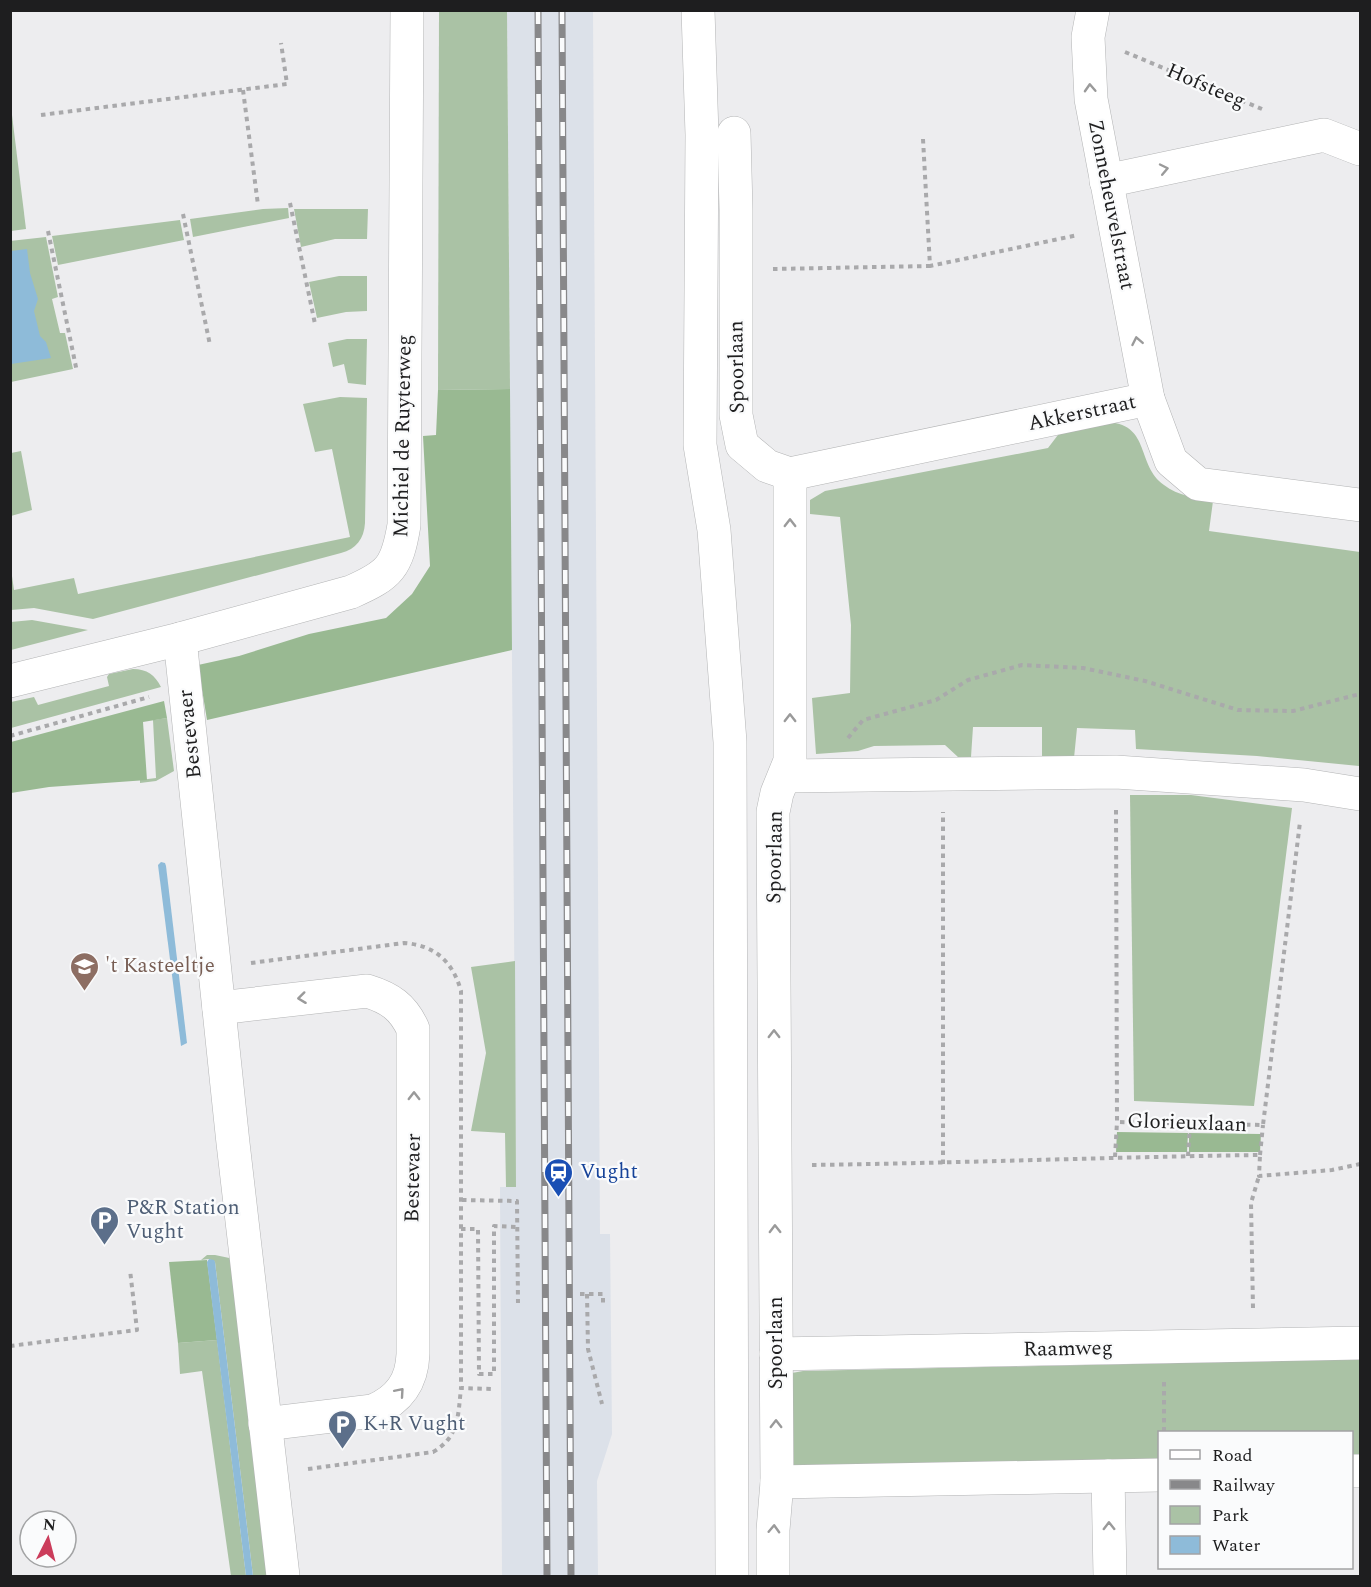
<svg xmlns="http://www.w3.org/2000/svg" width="1371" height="1587" font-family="Spectral,serif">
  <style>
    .built { fill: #dce1e9 }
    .green { fill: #aac2a5 }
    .forest { fill: #99b992 }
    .water { fill: #8ebbd9 }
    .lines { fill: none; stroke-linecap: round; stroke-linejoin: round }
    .minor-casing { stroke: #b3b4b5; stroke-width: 34 }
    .path { stroke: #a9a9ab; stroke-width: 4; stroke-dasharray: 4.5 4.5; stroke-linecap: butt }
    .minor { stroke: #fff; stroke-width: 33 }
    .rail-casing { stroke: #88888a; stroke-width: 7 }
    .rail { stroke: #fafbfc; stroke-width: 4.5; stroke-dasharray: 14; stroke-linecap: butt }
    .oneway { stroke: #9a9a9a }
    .labels { text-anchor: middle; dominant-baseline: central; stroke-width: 4.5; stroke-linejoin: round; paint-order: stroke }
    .street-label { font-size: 21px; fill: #1e1e1f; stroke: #fafbfc }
    .education-label { font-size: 21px; fill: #785e54; stroke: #fafbfc; text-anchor: start }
    .transit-label { font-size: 21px; fill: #164399; stroke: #fafbfc; text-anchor: start }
    .service-label { font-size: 21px; fill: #4e5e75; stroke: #fafbfc; text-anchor: start }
  </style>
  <rect width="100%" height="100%" fill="#ededef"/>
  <polygon class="built" points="507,11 593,11 600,1234 610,1234 612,1434 597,1481 598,1576 502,1576 500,1187 516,1187"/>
  <g class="green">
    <polygon points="439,11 507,11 510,389 438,390"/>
    <polygon points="11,107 26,229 11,231 10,231"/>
    <polygon points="288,208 289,218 193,237 190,219 263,209"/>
    <polygon points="294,209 368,209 367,239 335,239 301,247"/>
    <polygon points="180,220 184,240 58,265 52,236"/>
    <polygon points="46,237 58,297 52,299 60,333 65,333 73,369 11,382 10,241"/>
    <polygon points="339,276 367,276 367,311 346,312 317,318 309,282"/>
    <polygon points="347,339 367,339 366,385 348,383 344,364 333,367 328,343"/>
    <path d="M340,397l27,1 -2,125c-1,16 -9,26 -24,30l-248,66 -59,-11 -23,2v-41l3,21 60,-12 4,16 272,-57 -18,-88 -17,3 -12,-48z"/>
    <path d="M1109,422c42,4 27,43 55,63 14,11 32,13 49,16l-4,30 151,21 -1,214 -102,-10 -121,-7 -1,-19 -58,-2 -3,30 -32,-1v-30h-69l-2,30h-13l-13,-12 -71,1 -16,5 -42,3 -4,-56 38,-5 1,-68 -11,-108 -30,-3v-14l15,-9 223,-43 13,-17z"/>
    <polygon points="21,451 32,510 11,516 11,453"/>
    <polygon points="32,620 88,630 11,650 11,622"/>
    <path d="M133,669c14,0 22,6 28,18l-150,41v-26l23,-5 4,8 71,-19 -2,-9 2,-3z"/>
    <polygon points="167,718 174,771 156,781 140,783 140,780 156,778 153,720"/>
    <polygon points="1130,795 1191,795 1292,808 1254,1106 1134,1101"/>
    <polygon points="515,961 516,1187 506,1187 505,1133 471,1131 486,1053 471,967"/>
    <polygon points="207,1255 215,1255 234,1259 274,1576 253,1576 215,1262 209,1259 201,1260"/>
    <polygon points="217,1340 246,1576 231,1576 202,1371 180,1374 178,1343"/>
    <polygon points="1360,1359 1360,1456 1352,1456 1352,1432 1160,1432 1159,1460 813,1467 791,1465 792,1373 803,1371"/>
  </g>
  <g class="forest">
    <polygon points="510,389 512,650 207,720 198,665 239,656 309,634 386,618 412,594 430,566 423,436 436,435 438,390"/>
    <polygon points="164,701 167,718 143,722 147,780 49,787 11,793 11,742"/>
    <polygon points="1117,1132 1188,1133 1187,1152 1116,1152"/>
    <polygon points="1189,1133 1261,1134 1260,1152 1189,1152"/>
    <polygon points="207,1260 217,1340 178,1343 169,1262"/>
  </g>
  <g class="water">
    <polygon points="27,249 30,273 38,299 34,311 40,336 46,342 51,358 11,364 11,251"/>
    <polygon points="161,862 165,863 166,866 187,1043 181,1046 158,865"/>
    <polygon points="209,1259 214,1260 215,1262 253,1576 246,1576 207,1262"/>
  </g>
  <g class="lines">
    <defs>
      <g id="minor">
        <polyline points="698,10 702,135 700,445 714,530 730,742 732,1576"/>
        <polyline points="1093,10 1088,37 1091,99 1148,399"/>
        <polyline points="734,133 736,210 736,415 742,445 767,466 790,474"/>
        <polyline points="1106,181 1324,135 1360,149"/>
        <polyline points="790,474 1148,399 1171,461 1198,484 1360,505"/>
        <polyline points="180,639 233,1143 283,1576"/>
        <path d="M10,681l170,-42 171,-47c39,-17 46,-25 53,-67l3,-515"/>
        <polyline points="785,776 1116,772 1304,785 1360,794"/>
        <path d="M219,1008l148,-17c23,7 36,16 46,38v325c-1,28 -14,46 -40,57l-108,13"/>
        <polyline points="776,1354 1360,1343"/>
        <polyline points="1352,1471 1360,1471"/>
        <polyline points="1108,1476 1110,1576"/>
        <polyline points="777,1482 1160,1475"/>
        <polyline points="773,1576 773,1530 777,1482 773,812 777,793 790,761 790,474"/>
      </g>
    </defs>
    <use href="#minor" class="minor-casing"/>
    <g class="path">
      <polyline points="1125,52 1262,109"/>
      <polyline points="243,90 258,205"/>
      <polyline points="41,115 287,84 281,43"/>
      <polyline points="923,139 930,266 1078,235"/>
      <polyline points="290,203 315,324"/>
      <polyline points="183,214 210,345"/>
      <polyline points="48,231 77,372"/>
      <polyline points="773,269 930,266"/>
      <polyline points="10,736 149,697"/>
      <polyline points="848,738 863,720 936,700 968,680 1022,665 1083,668 1145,681 1238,710 1293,711 1360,694"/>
      <polyline points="1116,810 1117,1122 1263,1125 1300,822"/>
      <path d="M251,963l153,-20c31,2 49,19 57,48v397l31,1"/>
      <polyline points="1260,1155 1263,1125"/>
      <polyline points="1188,1156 1190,1123"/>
      <polyline points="1115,1157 1117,1122"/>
      <polyline points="943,1164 943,812"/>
      <path d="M812,1165c149,-2 298,-8 448,-10l-1,21 73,-6 28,-6"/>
      <polyline points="462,1200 517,1201 518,1303"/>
      <polyline points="461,1229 478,1229 479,1374 494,1374 494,1226 517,1227"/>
      <polyline points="580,1294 603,1294 603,1303"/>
      <polyline points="587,1294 588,1349 602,1404"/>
      <polyline points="1253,1308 1251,1203 1259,1176"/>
      <polyline points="10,1346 137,1330 130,1270"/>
      <polyline points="1164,1382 1164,1432"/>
      <path d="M308,1469l125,-17c26,-15 25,-36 28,-64"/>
    </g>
    <use href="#minor" class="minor"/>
    <defs>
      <g id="rail">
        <polyline points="538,10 547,1576"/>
        <polyline points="562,10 571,1576"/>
      </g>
    </defs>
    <use href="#rail" class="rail-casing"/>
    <use href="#rail" class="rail"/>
  </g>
  <defs><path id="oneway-chevron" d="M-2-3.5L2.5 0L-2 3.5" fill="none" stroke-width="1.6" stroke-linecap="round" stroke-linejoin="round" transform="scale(1.5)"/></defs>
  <g class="oneway">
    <use href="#oneway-chevron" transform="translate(1090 88) rotate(-93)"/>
    <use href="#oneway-chevron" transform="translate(1164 169) rotate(-12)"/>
    <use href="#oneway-chevron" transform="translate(1137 341) rotate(-101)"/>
    <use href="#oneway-chevron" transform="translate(790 523) rotate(-90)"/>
    <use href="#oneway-chevron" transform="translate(790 718) rotate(-90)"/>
    <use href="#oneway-chevron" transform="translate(302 998) rotate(173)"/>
    <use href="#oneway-chevron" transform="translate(774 1034) rotate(-90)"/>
    <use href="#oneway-chevron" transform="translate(414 1096) rotate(-90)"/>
    <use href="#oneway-chevron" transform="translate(775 1229) rotate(-91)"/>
    <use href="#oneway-chevron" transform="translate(400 1392) rotate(-49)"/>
    <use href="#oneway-chevron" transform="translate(776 1424) rotate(-90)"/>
    <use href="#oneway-chevron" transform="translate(1109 1526) rotate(-91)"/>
    <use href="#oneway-chevron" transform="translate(774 1529) rotate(-88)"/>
  </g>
  <defs>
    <symbol id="school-pin" viewBox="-11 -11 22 30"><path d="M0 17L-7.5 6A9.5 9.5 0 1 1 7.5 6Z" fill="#8d6e63" stroke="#fafbfc"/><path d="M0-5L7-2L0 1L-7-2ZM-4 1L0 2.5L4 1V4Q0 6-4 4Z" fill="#fff"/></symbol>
    <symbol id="station-pin" viewBox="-11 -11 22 30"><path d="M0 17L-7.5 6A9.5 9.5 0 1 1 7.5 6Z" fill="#1a4fb4" stroke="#fafbfc"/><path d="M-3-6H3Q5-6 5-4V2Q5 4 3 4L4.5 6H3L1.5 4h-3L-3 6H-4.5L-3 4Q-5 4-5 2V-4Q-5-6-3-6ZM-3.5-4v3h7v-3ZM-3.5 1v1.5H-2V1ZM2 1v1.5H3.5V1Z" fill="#fff"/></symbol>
    <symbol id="parking-pin" viewBox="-11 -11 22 30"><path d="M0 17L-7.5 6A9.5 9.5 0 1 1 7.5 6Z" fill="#5c6f8a" stroke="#fafbfc"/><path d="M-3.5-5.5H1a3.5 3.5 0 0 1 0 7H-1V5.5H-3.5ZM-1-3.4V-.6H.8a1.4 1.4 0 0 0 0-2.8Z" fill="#fff"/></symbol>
  </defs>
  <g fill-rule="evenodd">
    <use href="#school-pin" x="68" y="950" width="33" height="45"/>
    <use href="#station-pin" x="542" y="1156" width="33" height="45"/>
    <use href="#parking-pin" x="88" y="1204" width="33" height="45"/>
    <use href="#parking-pin" x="326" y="1408" width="33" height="45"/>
  </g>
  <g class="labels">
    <g class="street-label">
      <text transform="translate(1206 86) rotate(23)">Hofsteeg</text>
      <text transform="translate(1111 205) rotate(79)">Zonneheuvelstraat</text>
      <text transform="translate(737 367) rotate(-91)">Spoorlaan</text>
      <text transform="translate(1082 413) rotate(-12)">Akkerstraat</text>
      <text transform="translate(403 436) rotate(-89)">Michiel de Ruyterweg</text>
      <text transform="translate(190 734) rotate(-96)">Bestevaer</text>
      <text transform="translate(775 857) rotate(-89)">Spoorlaan</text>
      <text transform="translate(1187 1123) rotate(2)">Glorieuxlaan</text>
      <text transform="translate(413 1178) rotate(-89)">Bestevaer</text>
      <text transform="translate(776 1343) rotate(-90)">Spoorlaan</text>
      <text transform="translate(1068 1349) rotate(-1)">Raamweg</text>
    </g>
    <g class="education-label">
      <text x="105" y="966">'t Kasteeltje</text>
    </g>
    <g class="transit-label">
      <text x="580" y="1172">Vught</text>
    </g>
    <g class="service-label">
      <text x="126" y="1208">P&amp;R Station<tspan x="126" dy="24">Vught</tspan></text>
      <text x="363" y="1424">K+R Vught</text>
    </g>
  </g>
  <rect width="1371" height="1587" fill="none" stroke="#1e1e1f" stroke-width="24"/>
  <rect x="1158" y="1431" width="195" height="138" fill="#fafbfc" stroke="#a2a3a4" stroke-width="1.5"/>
  <rect x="1170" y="1450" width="30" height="9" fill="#ffffff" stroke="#a2a3a4" stroke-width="1.5"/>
  <text x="1212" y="1461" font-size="18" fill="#1e1e1f">Road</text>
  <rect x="1170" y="1480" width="30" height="9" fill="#88888a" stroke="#a2a3a4" stroke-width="1.5"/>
  <text x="1212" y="1491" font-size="18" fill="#1e1e1f">Railway</text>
  <rect x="1170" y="1506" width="30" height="18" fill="#aac2a5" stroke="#a2a3a4" stroke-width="1.5"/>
  <text x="1212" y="1521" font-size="18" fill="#1e1e1f">Park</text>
  <rect x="1170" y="1536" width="30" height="18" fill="#8ebbd9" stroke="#a2a3a4" stroke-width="1.5"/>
  <text x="1212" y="1551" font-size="18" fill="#1e1e1f">Water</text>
  <g transform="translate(48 1539) rotate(6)"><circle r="28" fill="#fafbfc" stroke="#a2a3a4" stroke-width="1.5"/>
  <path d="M0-4.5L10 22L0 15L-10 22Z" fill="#cb3c5b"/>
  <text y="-9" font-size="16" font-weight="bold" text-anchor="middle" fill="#1e1e1f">N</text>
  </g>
</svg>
